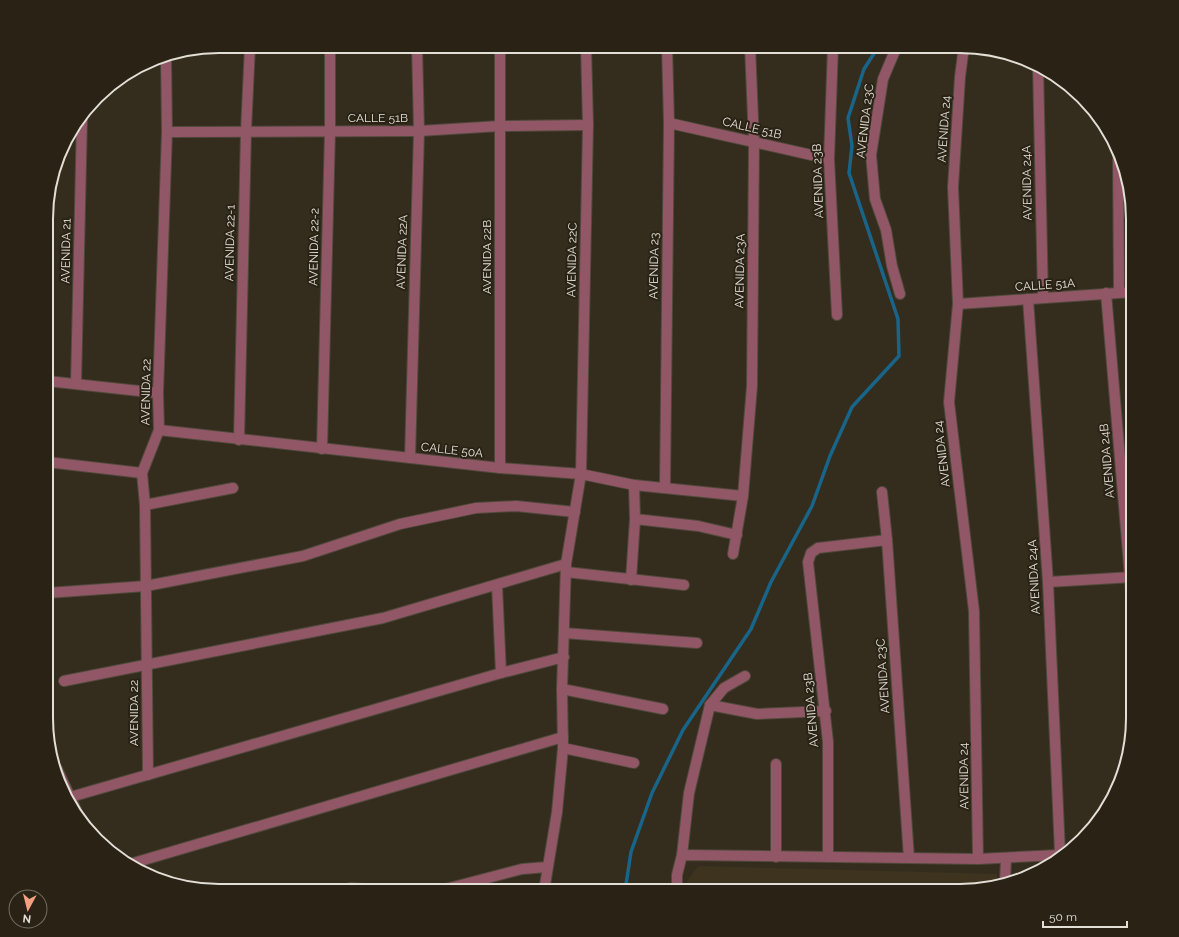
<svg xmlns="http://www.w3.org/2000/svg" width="1179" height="937" font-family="Raleway,sans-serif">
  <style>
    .built { fill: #3d331e }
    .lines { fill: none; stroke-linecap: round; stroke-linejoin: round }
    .stream { stroke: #196589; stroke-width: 3.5 }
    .minor-casing { stroke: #50493b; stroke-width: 12 }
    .minor { stroke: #915766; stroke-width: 10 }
    .labels { text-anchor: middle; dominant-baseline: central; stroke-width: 4; stroke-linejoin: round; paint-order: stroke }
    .street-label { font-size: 12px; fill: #e3dfd6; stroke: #2a2315 }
    .rim { fill: none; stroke: #e3dfd6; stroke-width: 2 }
  </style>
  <rect width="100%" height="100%" fill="#342d1e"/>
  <polygon class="built" points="698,866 997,874 997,884 960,891 687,891 687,881"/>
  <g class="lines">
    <polyline class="stream" points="625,891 631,852 652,793 683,730 751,629 771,582 812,506 830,456 852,407 899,356 898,319 849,173 852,146 848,118 864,69 875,52 877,46"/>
    <defs>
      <g id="minor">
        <polyline points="833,46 829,159 837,315"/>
        <polyline points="897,46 883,79 871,155 875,199 886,230 892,266 900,294"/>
        <polyline points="964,46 960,77 953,187 958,304 949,402 974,611 978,859"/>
        <polyline points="1038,66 1043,298"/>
        <polyline points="669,123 829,159"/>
        <polyline points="167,132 419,131 500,126 588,125"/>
        <polyline points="1118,150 1119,292"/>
        <polyline points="1106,293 1130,577 1133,627"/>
        <polyline points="1028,299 1048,582 1060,853"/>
        <polyline points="958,304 1133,292"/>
        <polyline points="47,381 158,393"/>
        <polyline points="76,384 82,118"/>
        <polyline points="159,430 500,468 581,474 634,485 743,496"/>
        <polyline points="239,440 246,131 250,46"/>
        <polyline points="322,449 330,131 330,46"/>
        <polyline points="410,458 419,131 417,46"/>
        <polyline points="47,462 142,473"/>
        <polyline points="500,468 500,46"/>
        <polyline points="665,487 669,123 667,46"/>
        <polyline points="882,492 887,540 909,858"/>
        <polyline points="145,505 233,488"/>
        <polyline points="635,519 698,526 737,535"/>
        <polyline points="733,554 743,496 752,386 754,142 750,46"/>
        <polyline points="566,572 684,585"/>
        <polyline points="631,580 635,519 634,485"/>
        <polyline points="1048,582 1133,577"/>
        <polyline points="497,585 501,673"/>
        <polyline points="47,593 146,586 303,556 400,524 476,508 516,506 575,512"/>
        <polyline points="564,633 697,643"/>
        <polyline points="64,681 383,618 566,564"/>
        <polyline points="562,689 663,709"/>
        <polyline points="710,705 757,714 826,711"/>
        <polyline points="563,748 634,763"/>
        <polyline points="776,764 776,857"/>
        <polyline points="57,769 77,812"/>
        <polyline points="148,775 145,505 142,473 159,430 158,393 167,132 166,55"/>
        <polyline points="67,798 501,673 564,657"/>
        <polyline points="682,855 689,793 710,705 724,688 745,676"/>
        <polyline points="828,857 828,742 808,562 811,553 818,548 887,540"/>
        <polyline points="130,864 563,737"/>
        <polyline points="1005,882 1006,859"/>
        <polyline points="340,891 351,888 388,891"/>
        <polyline points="438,891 522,869 547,867"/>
        <polyline points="544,891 557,812 563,748 562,689 566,564 581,474 588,125 586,46"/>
        <polyline points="677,891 677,875 682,855 978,859 1058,855"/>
      </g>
    </defs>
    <use href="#minor" class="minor-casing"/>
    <use href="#minor" class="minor"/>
  </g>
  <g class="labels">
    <g class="street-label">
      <text x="378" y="118">CALLE 51B</text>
      <text transform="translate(865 121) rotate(-83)">AVENIDA 23C</text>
      <text transform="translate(752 128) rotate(13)">CALLE 51B</text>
      <text transform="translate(944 129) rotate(-86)">AVENIDA 24</text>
      <text transform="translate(818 181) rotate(-92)">AVENIDA 23B</text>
      <text transform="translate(1027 183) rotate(-91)">AVENIDA 24A</text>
      <text transform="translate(230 243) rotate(-89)">AVENIDA 22-1</text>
      <text transform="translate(314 247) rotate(-89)">AVENIDA 22-2</text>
      <text transform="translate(66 251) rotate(-89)">AVENIDA 21</text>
      <text transform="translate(402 252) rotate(-88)">AVENIDA 22A</text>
      <text transform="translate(487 257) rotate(-90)">AVENIDA 22B</text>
      <text transform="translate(572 260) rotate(-89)">AVENIDA 22C</text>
      <text transform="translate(654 266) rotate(-89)">AVENIDA 23</text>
      <text transform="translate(740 271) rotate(-89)">AVENIDA 23A</text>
      <text transform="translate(1045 285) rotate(-4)">CALLE 51A</text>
      <text transform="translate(146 392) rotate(-89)">AVENIDA 22</text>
      <text transform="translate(452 450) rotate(6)">CALLE 50A</text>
      <text transform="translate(942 454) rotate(-97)">AVENIDA 24</text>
      <text transform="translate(1107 461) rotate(-95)">AVENIDA 24B</text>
      <text transform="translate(1034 577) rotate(-93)">AVENIDA 24A</text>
      <text transform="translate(883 676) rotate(-94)">AVENIDA 23C</text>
      <text transform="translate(811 710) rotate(-95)">AVENIDA 23B</text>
      <text transform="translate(134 713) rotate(-90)">AVENIDA 22</text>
      <text transform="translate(964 776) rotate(-91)">AVENIDA 24</text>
    </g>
  </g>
  <path d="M0 0H1179V937H0ZM219 53H960A166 166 0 0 1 1126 219V718A166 166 0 0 1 960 884H219A166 166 0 0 1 53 718V219A166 166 0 0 1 219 53Z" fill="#2a2315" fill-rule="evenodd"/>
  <path class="rim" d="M219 53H960A166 166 0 0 1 1126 219V718A166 166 0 0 1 960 884H219A166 166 0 0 1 53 718V219A166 166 0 0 1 219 53Z"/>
  <g transform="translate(28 909) rotate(187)"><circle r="19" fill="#2a2315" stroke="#746e62"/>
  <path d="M0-3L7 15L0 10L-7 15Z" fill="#f3a082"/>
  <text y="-6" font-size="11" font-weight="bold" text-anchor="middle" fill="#e3dfd6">N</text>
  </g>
  <path d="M1043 921v6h84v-6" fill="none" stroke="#e3dfd6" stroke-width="2"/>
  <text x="1049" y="921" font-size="12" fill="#e3dfd6" stroke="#2a2315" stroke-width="3" paint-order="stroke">50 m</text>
</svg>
